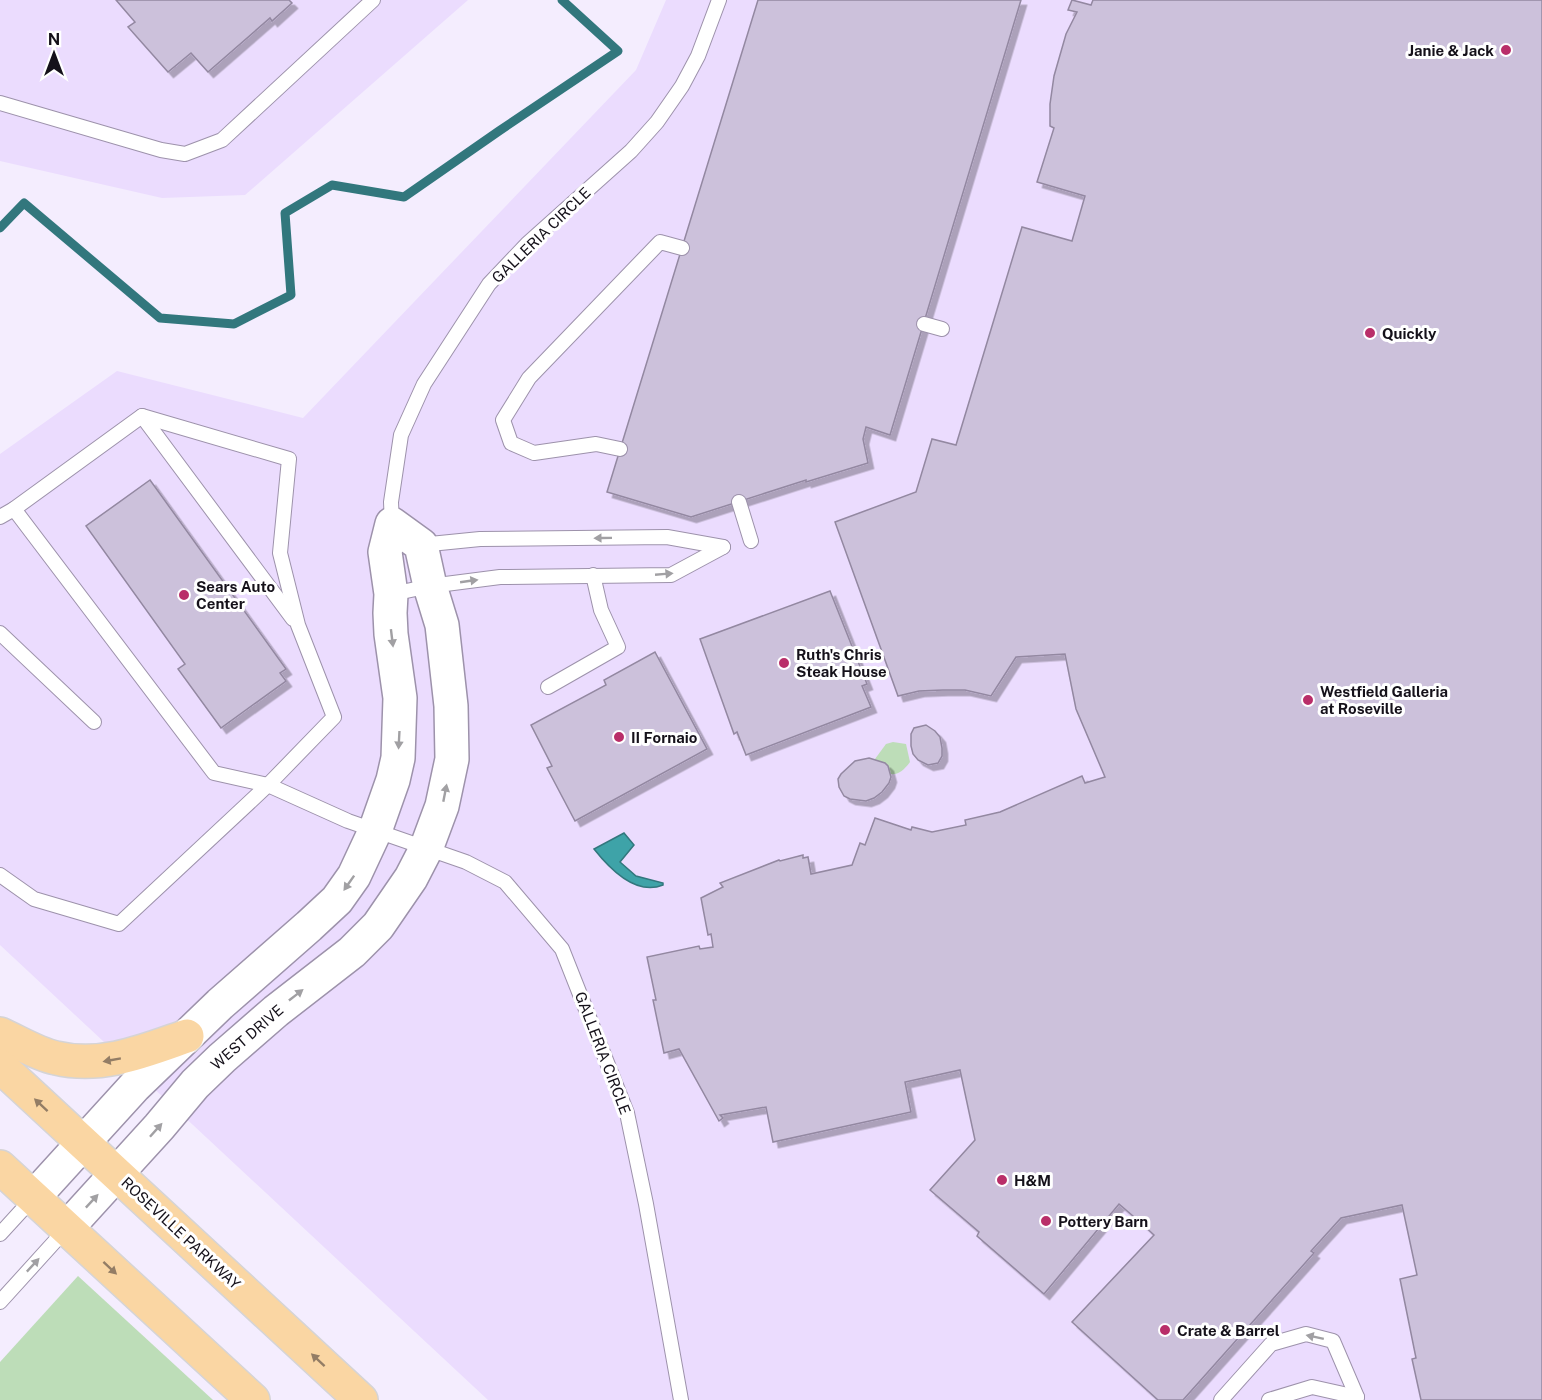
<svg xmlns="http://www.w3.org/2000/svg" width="1542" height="1400" font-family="'Public Sans',sans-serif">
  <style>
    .built { fill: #ebdcfe }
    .green { fill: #bdddb8 }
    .water { fill: #3ea3a8; stroke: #32777d; stroke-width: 1.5 }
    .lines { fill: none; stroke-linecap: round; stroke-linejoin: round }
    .stream { stroke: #32777d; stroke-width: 9 }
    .building { fill: #ccc1db; stroke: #9388a1; stroke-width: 1.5; filter: url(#shadow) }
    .service-casing { stroke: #9d92ab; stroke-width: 16 }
    .tertiary-casing { stroke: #9d92ab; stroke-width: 36 }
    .primary-casing { stroke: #d5d4d6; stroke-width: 36 }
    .service { stroke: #fff; stroke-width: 14 }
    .tertiary { stroke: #fff; stroke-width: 33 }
    .primary { stroke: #fad6a3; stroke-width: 33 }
    .oneway { fill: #a1a0a3 }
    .oneway2 { fill: #937d65 }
    .poi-dot { fill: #b92e69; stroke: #fff; stroke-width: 2 }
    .labels { text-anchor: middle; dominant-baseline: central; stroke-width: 6; stroke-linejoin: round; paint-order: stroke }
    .poi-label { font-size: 15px; font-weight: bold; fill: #15111a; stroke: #fff; text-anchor: start }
    .street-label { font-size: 15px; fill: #15111a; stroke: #fff }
  </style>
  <defs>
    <filter id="shadow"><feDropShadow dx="5.5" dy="5.5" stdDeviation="0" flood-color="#0004"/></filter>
  </defs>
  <rect width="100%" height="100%" fill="#f4edfe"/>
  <g class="built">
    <polygon points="0,0 468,0 245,195 162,198 0,161"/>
    <polygon points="666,0 1542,0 1542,1400 488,1400 0,945 0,454 117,371 303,418 636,70"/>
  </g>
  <g class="green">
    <path d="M893,742l13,2 4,18c-11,15 -20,16 -35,4v-7l11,-15z"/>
    <polygon points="78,1276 213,1400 0,1400 0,1362"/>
  </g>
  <path class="water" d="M624,833l10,12 -14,17 16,14 27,7v2c-27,11 -54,-17 -69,-36z"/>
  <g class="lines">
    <polyline class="stream" points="0,228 24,203 160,318 234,324 291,295 285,213 332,185 404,197 499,131 618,51 562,0"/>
  </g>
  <g class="building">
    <polygon points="116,0 289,0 292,3 272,21 270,18 208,72 191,53 168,72 128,27 135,22"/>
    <polygon points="758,0 1021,0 890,435 866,427 863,439 868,463 806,482 806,480 691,517 607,492"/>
    <polygon points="1072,0 1091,5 1093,0 1542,0 1542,1400 1421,1400 1412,1359 1416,1358 1400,1279 1417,1275 1402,1205 1341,1218 1311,1251 1314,1253 1183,1400 1158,1400 1072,1322 1154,1235 1140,1222 1119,1204 1044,1294 977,1236 979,1232 930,1190 975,1140 960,1070 905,1082 911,1112 773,1142 766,1107 720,1115 723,1118 719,1121 679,1049 664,1053 653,1000 656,1000 647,957 699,946 700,949 713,947 711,934 708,935 701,898 723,887 720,883 779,860 780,861 803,855 803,858 808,857 811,874 852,865 860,843 865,845 875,818 911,830 912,827 932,832 966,825 965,820 1000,812 1082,776 1085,783 1105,777 1076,709 1065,654 1016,657 991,696 965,690 943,690 919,691 898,696 835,522 916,492 932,439 956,445 1022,227 1072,241 1085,196 1037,182 1054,128 1050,126 1050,104 1054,76 1066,34 1077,12 1068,10"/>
    <polygon points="150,480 286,669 280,673 286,681 221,728 178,669 185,664 86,526"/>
    <polygon points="830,591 867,684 862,686 871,707 746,755 737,732 734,734 700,639"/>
    <polygon points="655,652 707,749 575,821 547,768 552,766 531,725 606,685 604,680"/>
    <polygon points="926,725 935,731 940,737 942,748 942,756 938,763 928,765 918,760 913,754 911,746 911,734 914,728"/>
    <polygon points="869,758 885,763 888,766 891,777 889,783 882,792 874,798 866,801 850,799 844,796 839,787 838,779 841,774 855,761"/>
  </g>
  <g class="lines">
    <defs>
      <g id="service">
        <polyline points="0,103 161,150 185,154 222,140 373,0"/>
        <polyline points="924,324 942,329"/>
        <polyline points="142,416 293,619"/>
        <polyline points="620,449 596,444 534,453 511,443 503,420 529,378 660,242 682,248"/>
        <polyline points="739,502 751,541"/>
        <polyline points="0,517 14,509 214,773 268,785 348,821 466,862 505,882 562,949 627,1113 646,1204 681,1400"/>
        <polyline points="392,524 391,502 401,435 424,384 489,284 527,244 631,151 657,122 682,86 698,56 719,0"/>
        <polyline points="420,545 480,539 667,537 723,547"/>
        <polyline points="392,594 430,586 500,577 671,575 723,547"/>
        <polyline points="0,633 94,722"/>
        <polyline points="548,687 618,647 601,610 593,575"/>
        <polyline points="0,875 34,899 119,924 268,785 334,717 298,625 280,553 289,459 142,416 14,509"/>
        <polyline points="0,1234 33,1198"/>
        <polyline points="0,1302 67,1228"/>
        <polyline points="1221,1400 1271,1344 1306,1334 1333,1341 1357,1397"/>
        <polyline points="1269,1400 1312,1387 1357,1397"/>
      </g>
      <polyline id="tertiary" points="33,1198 135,1086 220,1004 309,926 337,900 354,876 375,831 393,780 398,758 400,698 391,634 390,613 391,594 385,552 392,524 421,545 430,586 442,625 451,706 452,759 442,806 426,849 411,878 378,926 352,952 276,1011 222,1058 195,1084 159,1127 67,1228"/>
      <g id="primary">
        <path d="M0,1034c18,8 37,20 56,24 46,11 88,-7 131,-22"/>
        <polyline points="0,1066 361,1400"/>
        <polyline points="0,1167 253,1400"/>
      </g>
    </defs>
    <use href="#service" class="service-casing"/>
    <use href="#tertiary" class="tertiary-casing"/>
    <use href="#primary" class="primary-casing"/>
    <use href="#service" class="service"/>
    <use href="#tertiary" class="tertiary"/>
    <use href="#primary" class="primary"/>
  </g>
  <defs><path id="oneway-solid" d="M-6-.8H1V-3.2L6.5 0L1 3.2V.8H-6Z" transform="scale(1.5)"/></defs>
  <g class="oneway">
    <use href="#oneway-solid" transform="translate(603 538) rotate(179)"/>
    <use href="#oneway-solid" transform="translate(664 574) rotate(-5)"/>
    <use href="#oneway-solid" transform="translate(469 581) rotate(-8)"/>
    <use href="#oneway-solid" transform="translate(392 638) rotate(83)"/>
    <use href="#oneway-solid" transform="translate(399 740) rotate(93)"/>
    <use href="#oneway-solid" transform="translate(445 793) rotate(-79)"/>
    <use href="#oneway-solid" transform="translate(349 883) rotate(125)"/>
    <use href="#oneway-solid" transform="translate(296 995) rotate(-38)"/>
    <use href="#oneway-solid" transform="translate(156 1130) rotate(-48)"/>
    <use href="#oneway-solid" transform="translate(92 1201) rotate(-47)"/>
    <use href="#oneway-solid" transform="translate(33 1265) rotate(-47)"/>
    <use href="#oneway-solid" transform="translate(1315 1337) rotate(-168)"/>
  </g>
  <g class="oneway2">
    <use href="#oneway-solid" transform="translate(112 1060) rotate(170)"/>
    <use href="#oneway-solid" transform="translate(41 1105) rotate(-137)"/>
    <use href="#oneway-solid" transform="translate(110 1268) rotate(43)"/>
    <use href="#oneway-solid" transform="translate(318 1360) rotate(-137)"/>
  </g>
  <g class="poi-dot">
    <circle cx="1506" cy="50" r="6"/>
    <circle cx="1370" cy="333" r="6"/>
    <circle cx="184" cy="595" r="6"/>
    <circle cx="784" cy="663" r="6"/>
    <circle cx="1308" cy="700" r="6"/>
    <circle cx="619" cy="737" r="6"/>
    <circle cx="1002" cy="1180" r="6"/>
    <circle cx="1046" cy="1221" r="6"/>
    <circle cx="1165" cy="1330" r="6"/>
  </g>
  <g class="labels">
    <g class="poi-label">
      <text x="1494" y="50" text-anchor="end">Janie &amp; Jack</text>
      <text x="1382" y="333">Quickly</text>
      <text x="196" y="586">Sears Auto<tspan x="196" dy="17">Center</tspan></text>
      <text x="796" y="654">Ruth's Chris<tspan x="796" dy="17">Steak House</tspan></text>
      <text x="1320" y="691">Westfield Galleria<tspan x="1320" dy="17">at Roseville</tspan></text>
      <text x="631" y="737">II Fornaio</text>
      <text x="1014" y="1180">H&amp;M</text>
      <text x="1058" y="1221">Pottery Barn</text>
      <text x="1177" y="1330">Crate &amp; Barrel</text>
    </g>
    <g class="street-label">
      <text transform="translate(541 235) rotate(-44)">GALLERIA CIRCLE</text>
      <text transform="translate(247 1037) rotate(-41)">WEST DRIVE</text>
      <text transform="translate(603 1053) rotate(69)">GALLERIA CIRCLE</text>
      <text transform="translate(181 1233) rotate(43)">ROSEVILLE PARKWAY</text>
    </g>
  </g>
  <g transform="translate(54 54)" stroke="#ffffff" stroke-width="4.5" paint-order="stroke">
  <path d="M0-4.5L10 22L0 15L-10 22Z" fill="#15111a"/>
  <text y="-9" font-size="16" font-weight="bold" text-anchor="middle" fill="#15111a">N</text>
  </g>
</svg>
